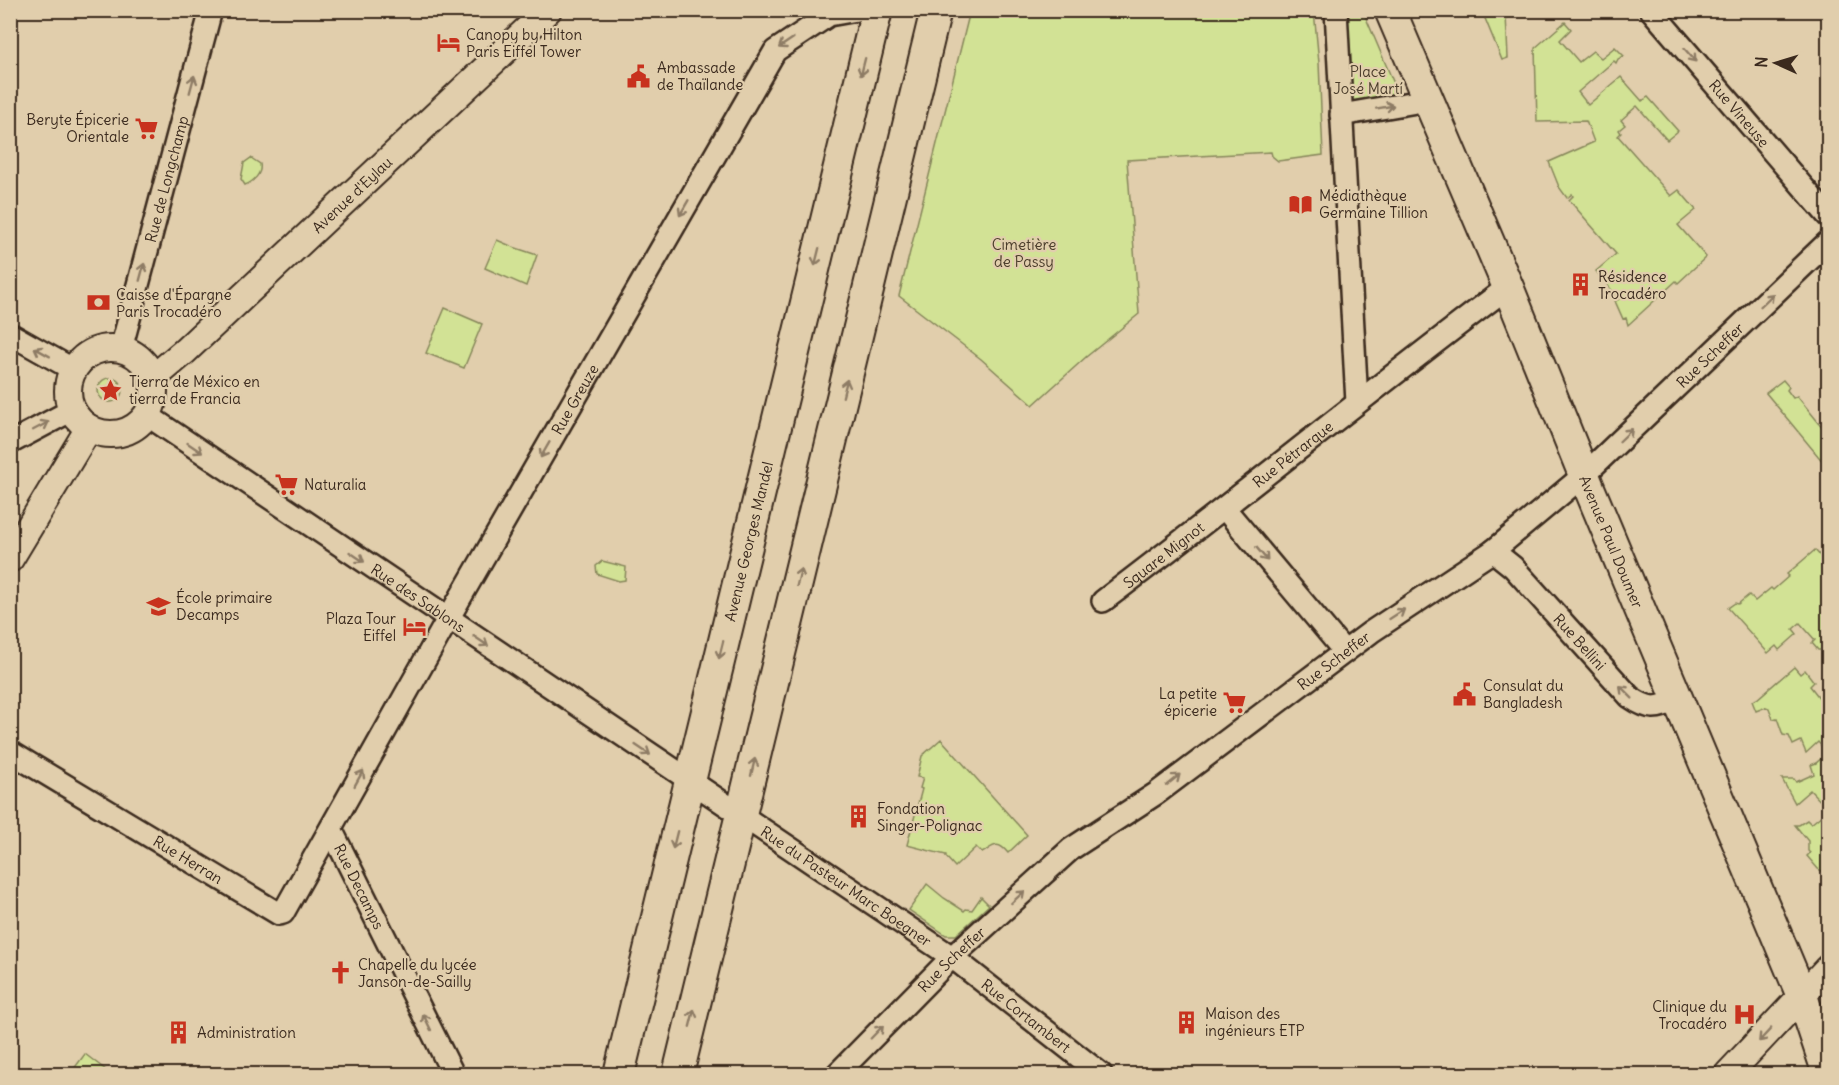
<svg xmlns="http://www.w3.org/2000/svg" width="1839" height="1085" font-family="Delius,sans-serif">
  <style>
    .green { fill: #d2e295; stroke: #86865a; stroke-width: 1.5 }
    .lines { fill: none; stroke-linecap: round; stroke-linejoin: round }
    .minor-casing { stroke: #3b2a1e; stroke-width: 26 }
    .tertiary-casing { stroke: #3b2a1e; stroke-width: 30 }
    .secondary-casing { stroke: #3b2a1e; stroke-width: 34 }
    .minor { stroke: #e1ceac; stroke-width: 21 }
    .tertiary { stroke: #e1ceac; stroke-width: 26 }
    .secondary { stroke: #e1ceac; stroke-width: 30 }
    .oneway { stroke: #8e7c65 }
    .labels { text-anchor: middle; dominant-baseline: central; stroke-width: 4.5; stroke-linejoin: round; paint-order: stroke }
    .poi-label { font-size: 15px; fill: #3b2a1e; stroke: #e1ceac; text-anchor: start }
    .park-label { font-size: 15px; fill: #4a3c2a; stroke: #e1ceac }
    .street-label { font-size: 15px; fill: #3b2a1e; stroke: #e1ceac }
  </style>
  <rect width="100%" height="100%" fill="#e1ceac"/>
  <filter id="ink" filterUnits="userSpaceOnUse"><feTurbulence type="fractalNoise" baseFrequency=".0167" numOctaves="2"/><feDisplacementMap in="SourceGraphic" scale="12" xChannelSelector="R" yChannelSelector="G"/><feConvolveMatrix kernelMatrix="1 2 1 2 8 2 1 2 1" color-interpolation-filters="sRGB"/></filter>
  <g filter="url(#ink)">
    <g class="green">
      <polygon points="970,11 1314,11 1319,63 1323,155 1278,161 1272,156 1271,152 1127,160 1139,314 1086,357 1033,405 981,359 899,296"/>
      <polygon points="1342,11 1363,11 1398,93 1394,97 1351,105"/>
      <polygon points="1482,11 1502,11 1506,15 1508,58 1502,60"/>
      <polygon points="1565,22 1571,29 1560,40 1579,62 1593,51 1601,58 1615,47 1624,56 1618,59 1616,63 1614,61 1578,92 1588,105 1621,77 1642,101 1648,97 1678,131 1667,140 1637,106 1621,120 1625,125 1619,130 1621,133 1618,136 1671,196 1679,190 1696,210 1678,225 1706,257 1678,283 1676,281 1628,325 1626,318 1623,319 1615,301 1619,299 1596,271 1616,254 1569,200 1573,196 1572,194 1567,198 1559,187 1549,162 1594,142 1586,121 1537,122 1535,48"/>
      <path d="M251,158l9,6c2,10 -7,18 -15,21l-4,-6 3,-16z"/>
      <polygon points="497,240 513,247 537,255 526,286 485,268"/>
      <polygon points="445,308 482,324 464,368 426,353"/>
      <circle cx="110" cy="390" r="12"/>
      <polygon points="1783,380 1789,387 1787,390 1793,398 1797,396 1828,434 1828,468 1766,393"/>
      <polygon points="1815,550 1828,565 1828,582 1823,596 1828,603 1828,645 1823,650 1818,650 1812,643 1815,640 1800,623 1793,629 1797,634 1779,650 1776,646 1768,653 1728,608 1735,603 1738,604 1749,595 1755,601 1771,588 1773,590 1789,576 1787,574"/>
      <polygon points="602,561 626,567 625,580 619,581 597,574 596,566"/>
      <polygon points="1794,667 1800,674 1805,670 1814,682 1810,686 1828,709 1828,809 1810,790 1795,803 1782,779 1794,779 1796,782 1814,774 1811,765 1816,763 1824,756 1825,750 1818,742 1806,753 1801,741 1793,745 1789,736 1783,735 1777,718 1773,719 1769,708 1766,707 1756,711 1752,701 1757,699"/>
      <path d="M941,739l86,96 -19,18c-11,-13 -14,-7 -26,0l-6,-6 -21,20 -9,-10v-2l-39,-10 15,-56 -2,-1 3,-10 -6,-1 5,-21z"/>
      <polygon points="1828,810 1828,872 1825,873 1818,869 1807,856 1810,853 1808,851 1808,841 1795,825 1799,825 1807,820 1811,824"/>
      <polygon points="927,884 944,898 964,911 966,909 972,910 981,897 989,905 956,935 946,935 909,910"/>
      <polygon points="85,1054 111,1074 70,1074"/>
    </g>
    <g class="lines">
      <defs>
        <g id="minor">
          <polyline points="1336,10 1357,403"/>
          <path id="s1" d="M1651,10l177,206"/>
          <polyline points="1341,115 1428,100"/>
          <polyline points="10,334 74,370"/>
          <path id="s2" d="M121,349l90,-339"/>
          <path id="s3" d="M147,415l805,542 149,117"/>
          <polyline points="10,443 72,410"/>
          <polyline points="1225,509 1344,651"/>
          <path id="s4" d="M1493,551l20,16 117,130c19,13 27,13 47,2"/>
          <path id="s5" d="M1103,601c136,-103 268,-211 405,-314"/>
          <path id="s6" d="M10,752l269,162 4,-1 165,-294 327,-568 54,-36 28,-5"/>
          <path id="s7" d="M331,829l122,245"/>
          <path id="s8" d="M837,1074l115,-117 119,-108 86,-56 214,-161 122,-81 91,-76 244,-233"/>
        </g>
        <g id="tertiary">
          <circle cx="111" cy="391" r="43"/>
          <path id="s9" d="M152,379l33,-28 363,-341"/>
          <polyline points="10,559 89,428"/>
          <polyline points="1728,1074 1828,968"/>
        </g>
        <g id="secondary">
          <path id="s10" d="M1390,10l118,277 82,203 212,506 26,78"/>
          <path id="s11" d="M619,1074l258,-1064"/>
          <polyline points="678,1074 936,10"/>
        </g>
      </defs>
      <use href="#minor" class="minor-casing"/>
      <use href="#tertiary" class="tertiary-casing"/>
      <use href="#secondary" class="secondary-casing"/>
      <use href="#minor" class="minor"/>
      <use href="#tertiary" class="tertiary"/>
      <use href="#secondary" class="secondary"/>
    </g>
    <defs><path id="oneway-shaft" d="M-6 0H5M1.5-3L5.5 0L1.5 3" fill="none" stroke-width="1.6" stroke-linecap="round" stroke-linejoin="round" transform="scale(1.5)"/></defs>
    <g class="oneway">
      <use href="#oneway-shaft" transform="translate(786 43) rotate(146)"/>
      <use href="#oneway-shaft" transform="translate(1690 55) rotate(49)"/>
      <use href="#oneway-shaft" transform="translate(863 67) rotate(104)"/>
      <use href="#oneway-shaft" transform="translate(192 84) rotate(-75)"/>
      <use href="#oneway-shaft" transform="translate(1385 107) rotate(-10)"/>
      <use href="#oneway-shaft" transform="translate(684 208) rotate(120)"/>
      <use href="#oneway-shaft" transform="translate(817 257) rotate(104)"/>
      <use href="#oneway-shaft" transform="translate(142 272) rotate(-75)"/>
      <use href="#oneway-shaft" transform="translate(1767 300) rotate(-44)"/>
      <use href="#oneway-shaft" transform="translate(42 352) rotate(-151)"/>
      <use href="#oneway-shaft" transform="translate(845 388) rotate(-76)"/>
      <use href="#oneway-shaft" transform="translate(41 426) rotate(-28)"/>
      <use href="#oneway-shaft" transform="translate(1626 435) rotate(-44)"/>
      <use href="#oneway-shaft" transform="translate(195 448) rotate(34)"/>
      <use href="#oneway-shaft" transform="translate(545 450) rotate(120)"/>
      <use href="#oneway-shaft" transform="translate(1262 554) rotate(50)"/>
      <use href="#oneway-shaft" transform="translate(357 557) rotate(34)"/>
      <use href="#oneway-shaft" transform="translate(799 577) rotate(-76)"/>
      <use href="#oneway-shaft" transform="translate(1397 614) rotate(-33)"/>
      <use href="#oneway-shaft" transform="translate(481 641) rotate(34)"/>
      <use href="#oneway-shaft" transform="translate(721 650) rotate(104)"/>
      <use href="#oneway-shaft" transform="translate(1626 692) rotate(-135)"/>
      <use href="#oneway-shaft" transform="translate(643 750) rotate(34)"/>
      <use href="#oneway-shaft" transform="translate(753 767) rotate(-77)"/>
      <use href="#oneway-shaft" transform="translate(359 778) rotate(-61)"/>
      <use href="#oneway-shaft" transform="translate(1173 780) rotate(-39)"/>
      <use href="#oneway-shaft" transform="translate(675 840) rotate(104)"/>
      <use href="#oneway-shaft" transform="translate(1018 897) rotate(-42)"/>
      <use href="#oneway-shaft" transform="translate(692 1018) rotate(-76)"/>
      <use href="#oneway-shaft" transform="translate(427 1022) rotate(-116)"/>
      <use href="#oneway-shaft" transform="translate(877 1032) rotate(-46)"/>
      <use href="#oneway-shaft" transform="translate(1765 1035) rotate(133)"/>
    </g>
  </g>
  <defs>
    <symbol id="hotel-bare" viewBox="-9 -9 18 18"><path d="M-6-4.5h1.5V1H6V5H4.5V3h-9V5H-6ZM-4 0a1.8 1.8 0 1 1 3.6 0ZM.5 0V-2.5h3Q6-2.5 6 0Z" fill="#c8321e" stroke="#e1ceac" stroke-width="2.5" paint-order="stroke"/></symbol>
    <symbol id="civic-bare" viewBox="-9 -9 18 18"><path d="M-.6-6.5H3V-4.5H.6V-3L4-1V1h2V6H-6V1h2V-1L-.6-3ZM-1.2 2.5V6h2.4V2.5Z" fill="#c8321e" stroke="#e1ceac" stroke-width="2.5" paint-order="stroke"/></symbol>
    <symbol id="supermarket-bare" viewBox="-9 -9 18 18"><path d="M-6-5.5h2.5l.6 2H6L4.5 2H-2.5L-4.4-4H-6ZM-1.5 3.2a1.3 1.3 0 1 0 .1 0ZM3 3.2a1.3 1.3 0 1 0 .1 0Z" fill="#c8321e" stroke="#e1ceac" stroke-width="2.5" paint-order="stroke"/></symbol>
    <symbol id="library-bare" viewBox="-9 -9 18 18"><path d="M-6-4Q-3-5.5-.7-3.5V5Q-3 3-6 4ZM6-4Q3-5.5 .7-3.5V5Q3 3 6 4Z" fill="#c8321e" stroke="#e1ceac" stroke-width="2.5" paint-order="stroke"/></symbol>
    <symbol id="building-bare" viewBox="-9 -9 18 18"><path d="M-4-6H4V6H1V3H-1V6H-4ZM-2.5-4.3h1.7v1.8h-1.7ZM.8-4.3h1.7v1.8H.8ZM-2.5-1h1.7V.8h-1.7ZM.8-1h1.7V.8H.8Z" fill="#c8321e" stroke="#e1ceac" stroke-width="2.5" paint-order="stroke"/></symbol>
    <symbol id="bank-bare" viewBox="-9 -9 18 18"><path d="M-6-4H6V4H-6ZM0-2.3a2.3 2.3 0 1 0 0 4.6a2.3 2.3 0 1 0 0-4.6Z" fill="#c8321e" stroke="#e1ceac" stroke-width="2.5" paint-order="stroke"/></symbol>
    <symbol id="sight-bare" viewBox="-9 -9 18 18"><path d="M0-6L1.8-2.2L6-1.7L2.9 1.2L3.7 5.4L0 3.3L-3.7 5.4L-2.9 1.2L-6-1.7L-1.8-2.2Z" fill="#c8321e" stroke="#e1ceac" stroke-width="2.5" paint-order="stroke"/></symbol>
    <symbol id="school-bare" viewBox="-9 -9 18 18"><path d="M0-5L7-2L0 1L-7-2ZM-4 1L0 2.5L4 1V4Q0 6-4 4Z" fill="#c8321e" stroke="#e1ceac" stroke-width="2.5" paint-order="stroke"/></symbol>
    <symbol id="church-bare" viewBox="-9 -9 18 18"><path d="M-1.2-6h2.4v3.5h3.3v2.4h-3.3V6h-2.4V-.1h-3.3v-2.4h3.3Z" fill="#c8321e" stroke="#e1ceac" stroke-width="2.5" paint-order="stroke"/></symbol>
    <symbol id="hospital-bare" viewBox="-9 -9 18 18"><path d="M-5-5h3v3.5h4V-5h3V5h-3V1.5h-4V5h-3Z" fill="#c8321e" stroke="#e1ceac" stroke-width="2.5" paint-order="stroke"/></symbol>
  </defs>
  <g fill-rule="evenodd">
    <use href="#hotel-bare" x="432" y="26" width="33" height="33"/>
    <use href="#civic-bare" x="622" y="60" width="33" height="33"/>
    <use href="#supermarket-bare" x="130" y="112" width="33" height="33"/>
    <use href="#library-bare" x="1284" y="188" width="33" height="33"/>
    <use href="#building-bare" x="1564" y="268" width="33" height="33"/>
    <use href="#bank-bare" x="82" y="286" width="33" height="33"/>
    <use href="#sight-bare" x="94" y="374" width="33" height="33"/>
    <use href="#supermarket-bare" x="270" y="468" width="33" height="33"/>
    <use href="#school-bare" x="142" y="590" width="33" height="33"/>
    <use href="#hotel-bare" x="398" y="610" width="33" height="33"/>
    <use href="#civic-bare" x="1448" y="678" width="33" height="33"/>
    <use href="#supermarket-bare" x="1218" y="686" width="33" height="33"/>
    <use href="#building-bare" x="842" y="800" width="33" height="33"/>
    <use href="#church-bare" x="324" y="956" width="33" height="33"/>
    <use href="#hospital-bare" x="1728" y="998" width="33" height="33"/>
    <use href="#building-bare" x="1170" y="1006" width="33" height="33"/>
    <use href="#building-bare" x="162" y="1016" width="33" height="33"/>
  </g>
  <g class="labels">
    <g class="poi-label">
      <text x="466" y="34">Canopy by Hilton<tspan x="466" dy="17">Paris Eiffel Tower</tspan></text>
      <text x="657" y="67">Ambassade<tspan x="657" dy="17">de Thaïlande</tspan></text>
      <text x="129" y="119" text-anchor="end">Beryte Épicerie<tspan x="129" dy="17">Orientale</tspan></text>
      <text x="1319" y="195">Médiathèque<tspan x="1319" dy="17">Germaine Tillion</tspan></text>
      <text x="1598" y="276">Résidence<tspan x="1598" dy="17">Trocadéro</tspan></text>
      <text x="116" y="294">Caisse d'Épargne<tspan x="116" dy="17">Paris Trocadéro</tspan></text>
      <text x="129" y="381">Tierra de México en<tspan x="129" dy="17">tierra de Francia</tspan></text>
      <text x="304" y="484">Naturalia</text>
      <text x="176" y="597">École primaire<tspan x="176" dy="17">Decamps</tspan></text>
      <text x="396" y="618" text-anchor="end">Plaza Tour<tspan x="396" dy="17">Eiffel</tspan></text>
      <text x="1483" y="685">Consulat du<tspan x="1483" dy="17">Bangladesh</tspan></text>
      <text x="1217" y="693" text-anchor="end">La petite<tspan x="1217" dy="17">épicerie</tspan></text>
      <text x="877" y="808">Fondation<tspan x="877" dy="17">Singer-Polignac</tspan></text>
      <text x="358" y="964">Chapelle du lycée<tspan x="358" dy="17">Janson-de-Sailly</tspan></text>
      <text x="1727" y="1006" text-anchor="end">Clinique du<tspan x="1727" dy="17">Trocadéro</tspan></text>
      <text x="1205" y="1013">Maison des<tspan x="1205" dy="17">ingénieurs ETP</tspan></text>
      <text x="197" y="1032">Administration</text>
    </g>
    <g class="park-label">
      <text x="1368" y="71">Place<tspan x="1368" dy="17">José Martí</tspan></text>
      <text x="1024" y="244">Cimetière<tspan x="1024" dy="17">de Passy</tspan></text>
    </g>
    <g class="street-label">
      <text stroke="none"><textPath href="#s1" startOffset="136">Rue Vineuse</textPath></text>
      <text stroke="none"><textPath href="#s2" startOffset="176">Rue de Longchamp</textPath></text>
      <text stroke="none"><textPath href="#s9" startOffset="272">Avenue d'Eylau</textPath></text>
      <text stroke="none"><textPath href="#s8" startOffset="1134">Rue Scheffer</textPath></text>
      <text stroke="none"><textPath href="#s6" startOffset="909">Rue Greuze</textPath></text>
      <text stroke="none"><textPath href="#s5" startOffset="240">Rue Pétrarque</textPath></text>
      <text stroke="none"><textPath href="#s10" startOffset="576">Avenue Paul Doumer</textPath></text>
      <text stroke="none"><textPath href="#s11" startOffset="548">Avenue Georges Mandel</textPath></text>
      <text stroke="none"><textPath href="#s5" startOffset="76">Square Mignot</textPath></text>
      <text stroke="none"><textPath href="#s3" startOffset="327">Rue des Sablons</textPath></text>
      <text stroke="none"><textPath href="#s4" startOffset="126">Rue Bellini</textPath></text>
      <text stroke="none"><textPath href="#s8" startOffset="648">Rue Scheffer</textPath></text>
      <text stroke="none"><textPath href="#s6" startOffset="208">Rue Herran</textPath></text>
      <text stroke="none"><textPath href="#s7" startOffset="64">Rue Decamps</textPath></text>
      <text stroke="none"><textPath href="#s3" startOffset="843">Rue du Pasteur Marc Boegner</textPath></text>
      <text stroke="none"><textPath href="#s8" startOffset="162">Rue Scheffer</textPath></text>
      <text stroke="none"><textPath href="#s3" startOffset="1065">Rue Cortambert</textPath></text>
    </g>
  </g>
  <rect width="1839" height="1085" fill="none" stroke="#e1ceac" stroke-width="36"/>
  <rect x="18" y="18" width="1803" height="1049" fill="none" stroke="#3b2a1e" stroke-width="2" filter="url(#ink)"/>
  <g transform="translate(1776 63) rotate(274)" stroke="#e1ceac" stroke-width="4.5" paint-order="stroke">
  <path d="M0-4.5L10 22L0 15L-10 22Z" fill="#3b2a1e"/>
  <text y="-9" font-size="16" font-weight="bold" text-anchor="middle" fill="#3b2a1e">N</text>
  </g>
</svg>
